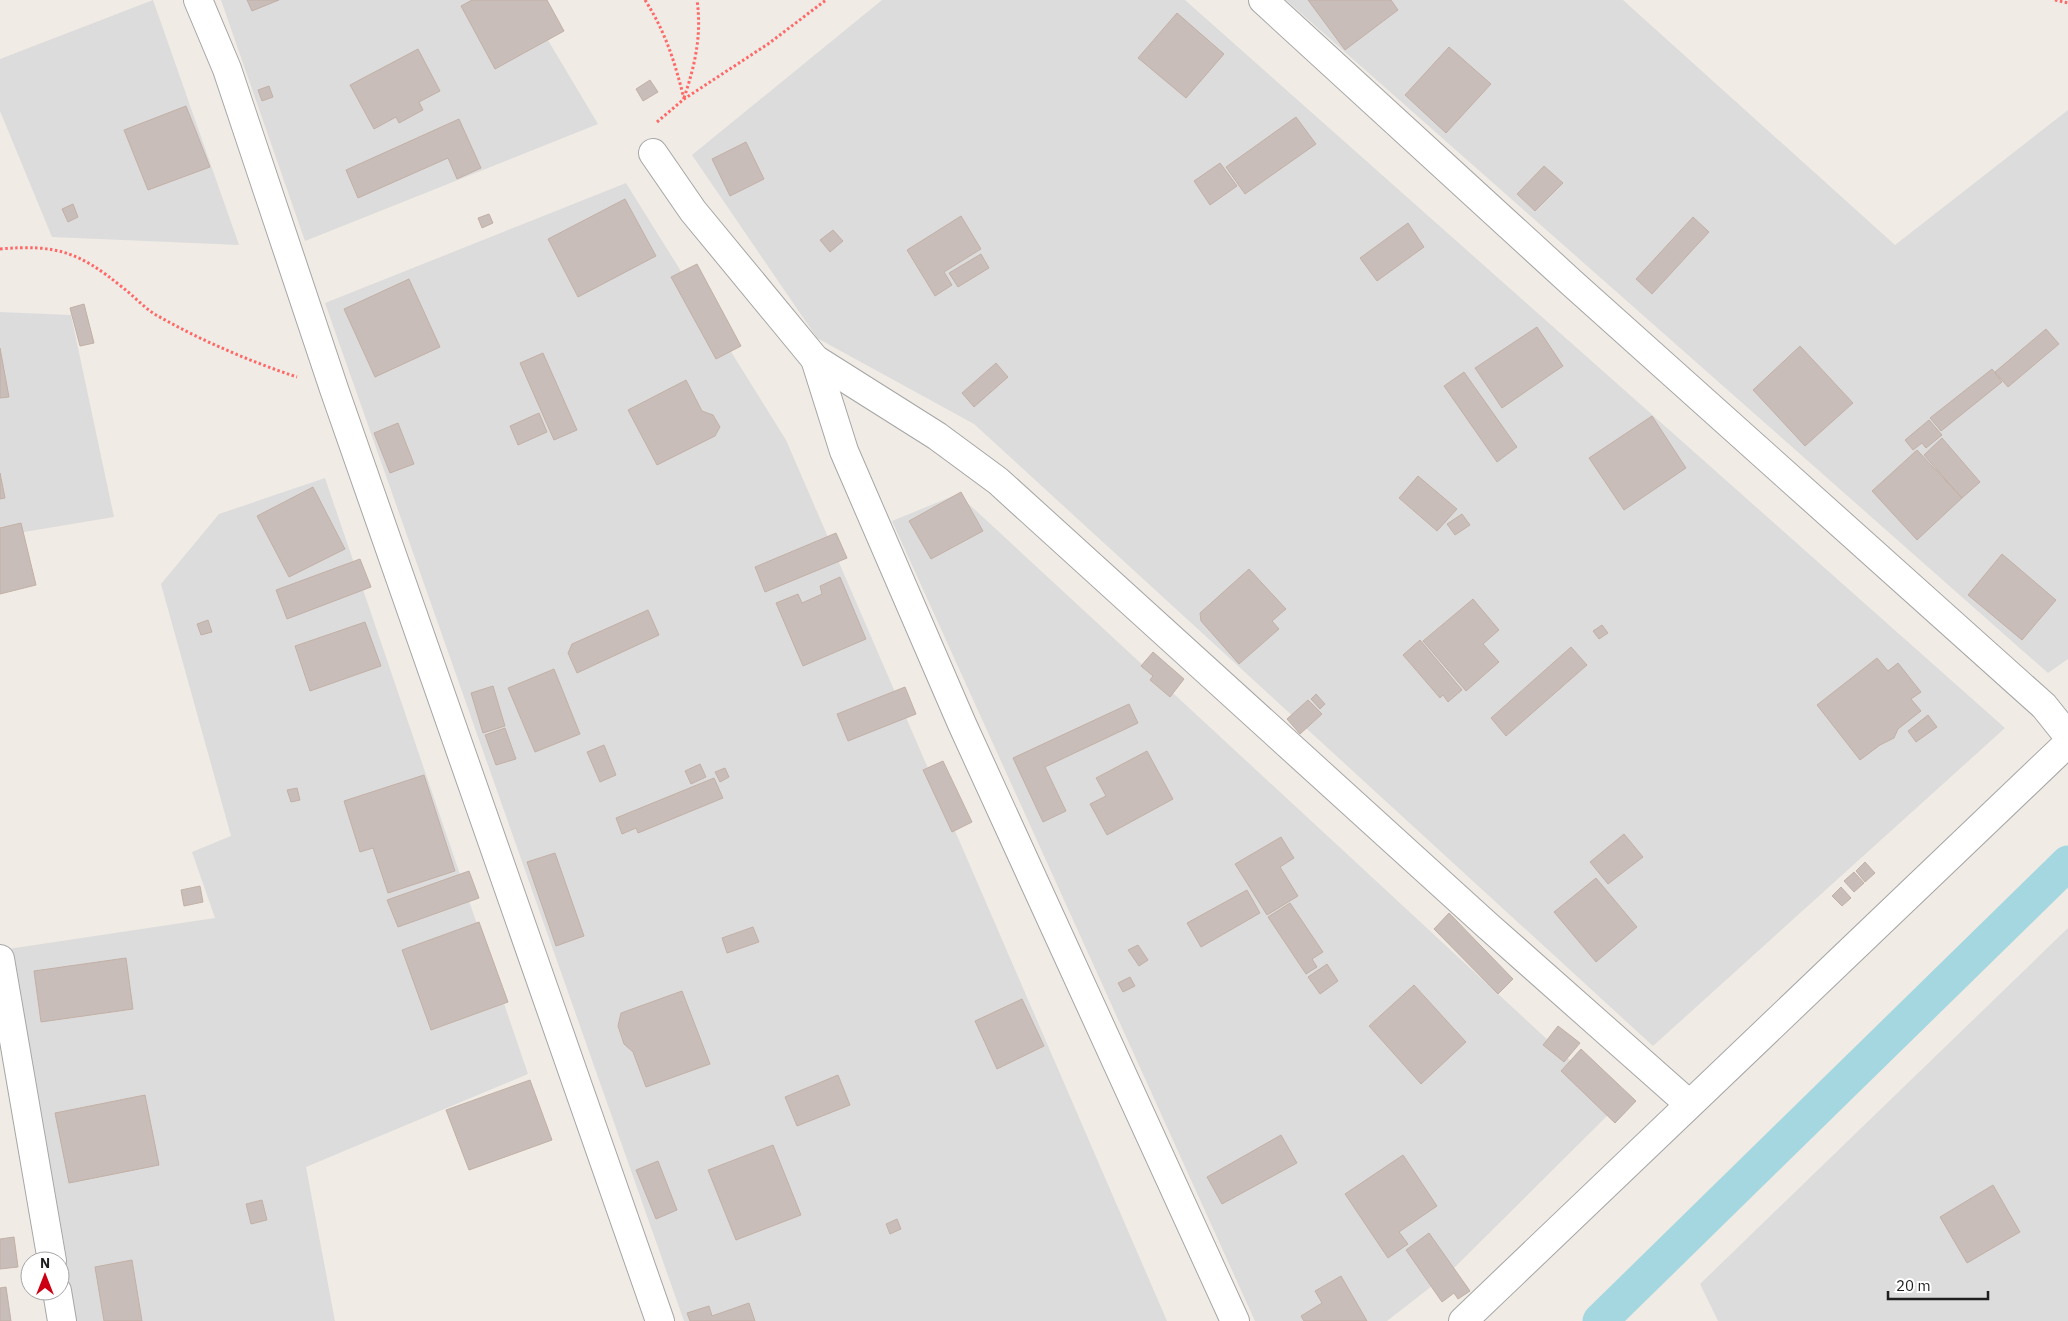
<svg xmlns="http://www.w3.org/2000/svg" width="2068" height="1321" font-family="'IBM Plex Sans',sans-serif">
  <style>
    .residential { fill: #dddcdc }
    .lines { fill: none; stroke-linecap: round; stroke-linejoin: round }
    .canal { stroke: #a4d7df; stroke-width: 35 }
    .building { fill: #c8bdb8; stroke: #c2b0a6 }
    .street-casing { stroke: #a6a6a6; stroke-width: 30 }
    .path { stroke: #fe6968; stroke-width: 3; stroke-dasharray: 2.5 2.5; stroke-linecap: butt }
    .street { stroke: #fff; stroke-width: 28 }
  </style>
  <rect width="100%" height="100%" fill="#f0ebe5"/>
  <g class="residential">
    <polygon points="153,0 239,245 52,237 0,111 0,59"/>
    <polygon points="221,0 524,0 598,124 305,241"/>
    <polygon points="882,0 1185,0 2005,728 1653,1046 974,424 817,338 692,155"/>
    <polygon points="1286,0 1623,0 1895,245 2068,110 2068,659 2048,673"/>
    <polygon points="626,183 786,440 1167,1321 684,1321 325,303"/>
    <polygon points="0,312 71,315 114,517 0,536"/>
    <polygon points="325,478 528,1074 306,1167 335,1321 71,1321 8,949 215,918 192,852 231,836 161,584 219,514"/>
    <polygon points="958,494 1618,1105 1450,1272 1387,1321 1255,1321 892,521"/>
    <polygon points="2068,928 2068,1321 1718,1321 1700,1284"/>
  </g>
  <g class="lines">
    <polyline class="canal" points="1600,1321 2068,863"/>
  </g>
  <g class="building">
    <polygon points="247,0 279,0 252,11"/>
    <polygon points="472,0 547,0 564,31 495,69 461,6"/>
    <polygon points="1308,0 1391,0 1398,10 1345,50"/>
    <polygon points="1177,13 1224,54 1186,98 1138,58"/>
    <polygon points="1449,47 1491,84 1446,133 1405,95"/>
    <polygon points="418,49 440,91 419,102 423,110 399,123 396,117 374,129 350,85"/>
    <polygon points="650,80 658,92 643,101 636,89"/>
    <polygon points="269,86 273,97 262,101 258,90"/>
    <polygon points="186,106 210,167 148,190 124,130"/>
    <polygon points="1296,117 1316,144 1245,194 1226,167"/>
    <polygon points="459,119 481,168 457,179 448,158 358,198 346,170"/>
    <polygon points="746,142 764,179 730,196 712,159"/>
    <polygon points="1220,163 1237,186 1210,205 1194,181"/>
    <polygon points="1544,166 1563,183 1535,211 1517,194"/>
    <polygon points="625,199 656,256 578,297 548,239"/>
    <polygon points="73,204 78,217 68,222 62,209"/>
    <polygon points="489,214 493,223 482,228 478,218"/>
    <polygon points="961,216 981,249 944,272 952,285 935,296 907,250"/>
    <polygon points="1693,217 1709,232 1652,294 1636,279"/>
    <polygon points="1408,223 1424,247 1377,281 1360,258"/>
    <polygon points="833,230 843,241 830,252 820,240"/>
    <polygon points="981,254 989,268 958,287 949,273"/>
    <polygon points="697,264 741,346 716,359 671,277"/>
    <polygon points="409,279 440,347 375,377 344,309"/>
    <polygon points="84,304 94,343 80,346 70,308"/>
    <polygon points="1537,327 1563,366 1502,408 1475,368"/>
    <polygon points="2046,329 2059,344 2008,387 1995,372"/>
    <polygon points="1800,346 1853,403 1805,446 1753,390"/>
    <polygon points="0,348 9,397 0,398"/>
    <polygon points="543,353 577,430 554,440 520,363"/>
    <polygon points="996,363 1008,377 974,407 962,393"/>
    <polygon points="1992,369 2002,382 1941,431 1930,418"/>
    <polygon points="1464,372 1517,447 1497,462 1444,386"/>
    <polygon points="686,380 702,411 713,415 720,427 715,436 657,465 628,410"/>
    <polygon points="539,413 547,432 518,445 510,426"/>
    <polygon points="1652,416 1686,468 1624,510 1589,458"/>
    <polygon points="1929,420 1942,435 1926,448 1922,443 1913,450 1905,440"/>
    <polygon points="398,423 414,464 390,473 374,433"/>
    <polygon points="1942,438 1980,482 1962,498 1924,455"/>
    <polygon points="1917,450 1962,498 1917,540 1872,491"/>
    <polygon points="0,473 5,498 0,499"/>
    <polygon points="1418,476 1457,509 1437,531 1399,498"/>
    <polygon points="313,487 345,549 289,577 257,516"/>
    <polygon points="961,492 983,531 931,559 909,521"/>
    <polygon points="1462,514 1470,525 1455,535 1447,524"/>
    <polygon points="21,523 36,585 0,594 0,528"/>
    <polygon points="836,533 847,558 765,592 755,567"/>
    <polygon points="2002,554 2056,600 2022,640 1968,595"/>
    <polygon points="360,559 371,587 287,619 276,590"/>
    <polygon points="1249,569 1286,609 1272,621 1279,629 1239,664 1201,621 1200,613"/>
    <polygon points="840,577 866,639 803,666 776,603 798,594 802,603 822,594 820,586"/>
    <polygon points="1473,599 1499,630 1483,644 1499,662 1466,691 1423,641"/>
    <polygon points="648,610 659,635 577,673 568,653 572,644"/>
    <polygon points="208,620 212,632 201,635 197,624"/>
    <polygon points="365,622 381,666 310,691 295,646"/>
    <polygon points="1602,625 1608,633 1599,639 1593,631"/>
    <polygon points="1420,640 1462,690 1448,702 1443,695 1440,698 1403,655"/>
    <polygon points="1571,647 1587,665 1506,736 1491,718"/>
    <polygon points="1153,652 1184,679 1170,697 1150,680 1153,676 1141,666"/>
    <polygon points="1877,658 1888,671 1898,663 1921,692 1911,699 1921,711 1898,729 1894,738 1880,745 1860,760 1817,705"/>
    <polygon points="554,669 580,734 535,752 508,688"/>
    <polygon points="493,686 505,726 483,733 471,693"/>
    <polygon points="905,687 916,714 848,741 837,714"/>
    <polygon points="1316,694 1325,704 1320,709 1311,699"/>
    <polygon points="1308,700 1322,714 1300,734 1287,719"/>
    <polygon points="1129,704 1138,723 1045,767 1066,811 1043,822 1013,758"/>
    <polygon points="1928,715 1937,727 1916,742 1908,731"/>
    <polygon points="505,728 516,759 496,765 485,735"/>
    <polygon points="604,745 616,775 600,782 587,752"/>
    <polygon points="1147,751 1173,799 1107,835 1090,804 1106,796 1096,778"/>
    <polygon points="943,761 972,822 952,832 923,770"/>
    <polygon points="700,764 706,777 691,784 685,771"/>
    <polygon points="725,768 729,777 720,782 715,772"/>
    <polygon points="424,775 455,871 388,893 373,848 360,852 344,801"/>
    <polygon points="714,778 723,798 638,833 636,828 622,834 616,818"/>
    <polygon points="297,788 300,800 291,802 287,790"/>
    <polygon points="1624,834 1643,857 1608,884 1590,862"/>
    <polygon points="1281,837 1294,858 1280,867 1298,896 1267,915 1235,864"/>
    <polygon points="555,853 584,936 556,946 527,862"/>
    <polygon points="1865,862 1875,873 1865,882 1856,871"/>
    <polygon points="469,871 479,898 398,927 387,900"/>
    <polygon points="1854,872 1864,883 1854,892 1844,881"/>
    <polygon points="1596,878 1637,927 1596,962 1554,912"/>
    <polygon points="200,886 203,902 184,906 181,890"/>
    <polygon points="1841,887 1851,898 1842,906 1832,896"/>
    <polygon points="1247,890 1260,913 1201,947 1187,923"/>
    <polygon points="1290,903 1323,952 1312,959 1317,967 1306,974 1268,917"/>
    <polygon points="1449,913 1513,979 1498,994 1434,929"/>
    <polygon points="479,922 508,1002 431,1030 402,950"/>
    <polygon points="753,927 759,942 727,953 722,938"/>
    <polygon points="1138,945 1148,960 1139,966 1128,950"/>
    <polygon points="126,958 133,1009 41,1022 34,971"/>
    <polygon points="1327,964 1338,981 1320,994 1308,977"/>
    <polygon points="1130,977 1135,986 1123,992 1118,983"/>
    <polygon points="1414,985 1466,1042 1421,1084 1369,1026"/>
    <polygon points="682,991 710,1064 646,1087 633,1052 624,1044 618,1026 621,1013"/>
    <polygon points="1022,999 1044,1046 997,1069 975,1021"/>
    <polygon points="1558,1026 1580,1043 1564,1062 1543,1045"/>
    <polygon points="1581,1049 1636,1101 1615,1123 1561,1071"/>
    <polygon points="838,1075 850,1105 797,1126 785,1097"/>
    <polygon points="530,1080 552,1140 469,1170 446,1110"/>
    <polygon points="145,1095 159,1165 69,1183 55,1113"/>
    <polygon points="1281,1135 1297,1163 1222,1204 1207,1177"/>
    <polygon points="773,1145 801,1215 736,1240 708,1170"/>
    <polygon points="1403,1155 1437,1206 1399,1232 1408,1244 1388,1258 1345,1194"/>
    <polygon points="658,1161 677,1210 656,1219 636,1170"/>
    <polygon points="1993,1185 2020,1232 1967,1263 1940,1217"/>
    <polygon points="262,1200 267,1220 251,1224 246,1204"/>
    <polygon points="897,1219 901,1229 890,1234 886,1224"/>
    <polygon points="1429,1233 1470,1291 1458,1299 1454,1293 1442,1302 1406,1250"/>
    <polygon points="14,1237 18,1267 0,1269 0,1239"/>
    <polygon points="132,1260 142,1321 104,1321 95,1267"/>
    <polygon points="1341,1276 1367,1321 1304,1321 1301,1316 1322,1303 1315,1291"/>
    <polygon points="6,1287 11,1321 0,1321 0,1288"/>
    <polygon points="749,1303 755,1321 690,1321 687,1313 709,1306 712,1316"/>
  </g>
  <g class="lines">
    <defs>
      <g id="street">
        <polyline points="198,0 227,69 334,389 660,1321"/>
        <polyline points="1263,0 1572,283 2044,706 2068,736"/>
        <polyline points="653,153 693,211 815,359 937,436 998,481 1488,926 1689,1104"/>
        <polyline points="815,359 844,451 962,724 1235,1321"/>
        <polyline points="0,959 52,1261"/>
        <polyline points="57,1291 62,1321"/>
        <polyline points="1463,1321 2068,743"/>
      </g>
    </defs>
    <use href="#street" class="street-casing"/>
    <g class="path">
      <path d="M645,0c20,31 30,62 39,99"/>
      <polyline points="2055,0 2068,3"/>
      <path d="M684,98c11,-33 18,-63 13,-98"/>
      <polyline points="657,122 684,99 768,44 826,0"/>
      <path d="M0,249c56,-5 79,3 122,38 12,9 23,22 36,29 44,25 91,45 139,61"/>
    </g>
    <use href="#street" class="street"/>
  </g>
  <g transform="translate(45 1276)"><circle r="24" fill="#ffffff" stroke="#a5a5a5"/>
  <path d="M0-4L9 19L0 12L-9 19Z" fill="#cd0013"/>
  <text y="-8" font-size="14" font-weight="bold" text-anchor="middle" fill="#1f1f1f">N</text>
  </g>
  <path d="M1888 1291v8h100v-8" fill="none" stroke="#1f1f1f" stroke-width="2.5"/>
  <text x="1896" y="1291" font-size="15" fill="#1f1f1f" stroke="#ffffff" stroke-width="4" paint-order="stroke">20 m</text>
</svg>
